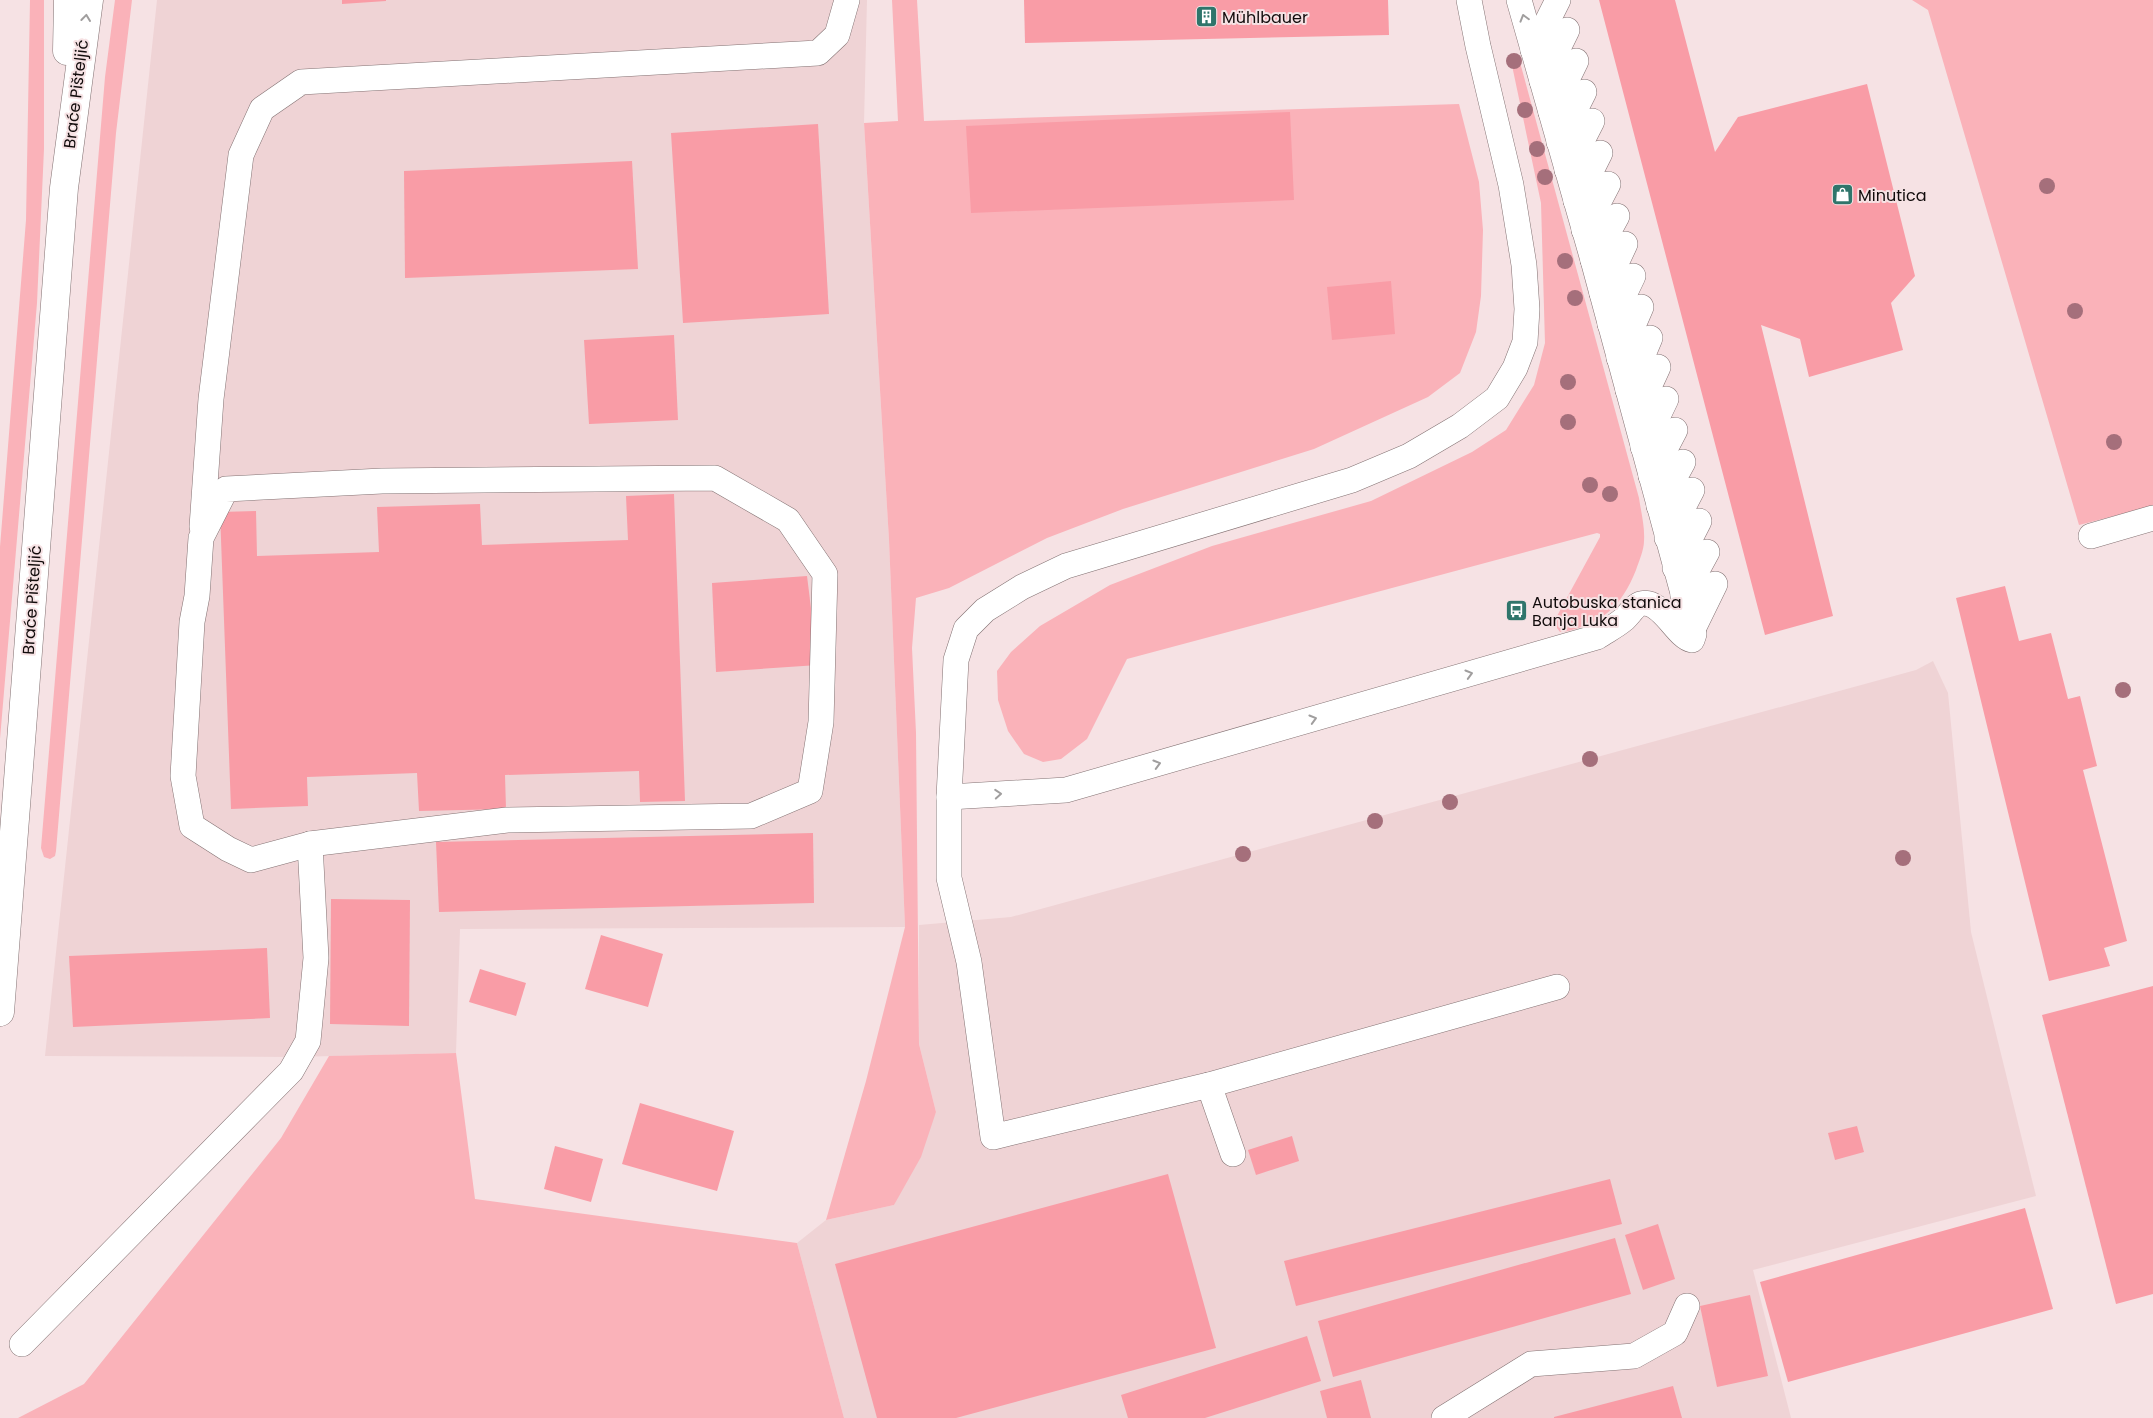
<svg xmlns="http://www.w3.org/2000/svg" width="2153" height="1418" font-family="Poppins,sans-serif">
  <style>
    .built { fill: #efd3d5 }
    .green { fill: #fab2b9 }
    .building { fill: #f99ca6 }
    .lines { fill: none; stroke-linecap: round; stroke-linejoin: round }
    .lane-casing { stroke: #837273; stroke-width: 26 }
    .secondary-casing { stroke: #837273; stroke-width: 29 }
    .lane { stroke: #fff; stroke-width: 25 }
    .secondary { stroke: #fff; stroke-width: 28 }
    .tree { fill: #a56f7b }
    .oneway { stroke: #a09e9e }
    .labels { text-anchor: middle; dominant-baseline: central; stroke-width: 4; stroke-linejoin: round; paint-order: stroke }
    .poi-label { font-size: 16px; fill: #120c0c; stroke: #f6e2e4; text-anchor: start }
    .street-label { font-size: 16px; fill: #120c0c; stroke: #f6e2e4 }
  </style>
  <rect width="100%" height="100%" fill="#f6e2e4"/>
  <g class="built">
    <polygon points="157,0 867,0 864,123 889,540 905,927 460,929 456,1053 292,1057 45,1056"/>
    <polygon points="1933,661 1948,693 1971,932 2036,1196 1753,1270 1791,1418 844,1418 797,1243 826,1220 894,1205 936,1112 919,1044 919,925 1011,917 1916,670"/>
  </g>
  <g class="green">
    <polygon points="30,0 44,0 44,149 37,303 0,739 0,547 26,220"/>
    <polygon points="115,0 132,0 116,133 56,851 55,856 50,859 44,857 41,848 105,77"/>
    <polygon points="892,0 917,0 924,121 1459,104 1479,182 1483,230 1481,296 1476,332 1460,373 1428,397 1314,449 1123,509 1047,538 949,588 916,598 912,648 916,733 919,1044 936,1112 921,1157 894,1205 826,1220 866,1081 905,927 889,540 864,123 898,121"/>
    <polygon points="1912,0 2153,0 2153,506 2079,525 1928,10"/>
    <path d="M1518,55l121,443c2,14 6,29 5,43 0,9 -5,20 -8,29 -15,37 -33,53 -72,62h-4l-3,-4v-12l43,-79v-3l-3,-1 -470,126 -40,80 -26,20 -18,3 -19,-8 -16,-23 -10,-31 -1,-29 14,-19 29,-26 70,-41 102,-39 159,-45 101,-49 34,-22 28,-45 11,-42 -4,-140 -31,-147z"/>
    <polygon points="456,1053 475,1199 797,1243 844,1418 18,1418 84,1384 281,1138 329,1056"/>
  </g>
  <g class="building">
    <polygon points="342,0 386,0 386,1 342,4"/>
    <polygon points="1024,0 1388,0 1389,35 1025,43"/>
    <polygon points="1599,0 1675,0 1715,152 1738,117 1867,84 1915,276 1891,303 1903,350 1809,377 1800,339 1761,325 1833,616 1765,635"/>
    <polygon points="1290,112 1294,200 971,213 966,126"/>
    <polygon points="818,124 829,314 683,323 671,133"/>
    <polygon points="632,161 638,269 405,278 404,171"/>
    <polygon points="1391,281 1395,334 1332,340 1327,287"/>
    <polygon points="674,335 678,420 589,424 584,340"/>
    <polygon points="674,494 685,801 640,802 639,771 505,775 506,809 419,811 417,773 307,777 308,806 231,809 220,512 256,511 257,556 379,552 377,507 480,504 482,545 628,540 626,496"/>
    <polygon points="807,576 818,665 716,672 712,583"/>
    <polygon points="2005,586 2019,641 2051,633 2068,699 2080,696 2097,766 2083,770 2127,941 2104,948 2110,966 2049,981 1956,598"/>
    <polygon points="813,833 814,903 439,912 436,842"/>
    <polygon points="331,899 410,900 409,1026 330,1024"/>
    <polygon points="601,935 663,954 648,1007 585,989"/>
    <polygon points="267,948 270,1018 73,1027 69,956"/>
    <polygon points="480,969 526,983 516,1016 469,1002"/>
    <polygon points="2153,986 2153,1294 2116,1304 2042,1015"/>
    <polygon points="640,1103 734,1131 717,1191 622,1164"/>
    <polygon points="1857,1126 1864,1152 1835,1160 1828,1133"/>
    <polygon points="1292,1136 1299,1161 1256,1175 1248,1150"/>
    <polygon points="555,1146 603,1159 591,1202 544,1189"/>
    <polygon points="1168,1174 1216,1348 956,1418 877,1418 835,1264"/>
    <polygon points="1610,1179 1622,1224 1296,1306 1284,1261"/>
    <polygon points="2025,1208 2053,1309 1788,1382 1760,1282"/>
    <polygon points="1658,1224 1675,1279 1643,1290 1625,1235"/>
    <polygon points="1615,1238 1631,1294 1333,1377 1318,1321"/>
    <polygon points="1750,1295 1768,1376 1717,1387 1700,1306"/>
    <polygon points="1307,1336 1321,1381 1205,1418 1128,1418 1121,1395"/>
    <polygon points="1361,1380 1371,1418 1327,1418 1320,1391"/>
    <polygon points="1673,1386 1682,1418 1554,1418 1554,1417"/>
  </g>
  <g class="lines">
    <defs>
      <g id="lane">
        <polyline points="1469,0 1478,46 1511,185 1524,265 1527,309 1525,342 1515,368 1497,398 1460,426 1409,456 1352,480 1066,566 1022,587 985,610 966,629 956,660 949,797 949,878 969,962 993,1137 1209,1085 1557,987"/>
        <polyline points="1533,50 1558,0"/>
        <polyline points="1542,81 1567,30"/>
        <polyline points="1551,112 1576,61"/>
        <polyline points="1559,142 1584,92"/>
        <polyline points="1567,170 1592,121"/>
        <polyline points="1576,201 1600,153"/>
        <polyline points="1584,230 1608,184"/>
        <polyline points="1593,260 1617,216"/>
        <polyline points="1602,293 1625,244"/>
        <polyline points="1610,324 1633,276"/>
        <polyline points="1619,358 1641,307"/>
        <polyline points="1628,390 1650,338"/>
        <polyline points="1636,415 1658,367"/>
        <polyline points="1643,447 1666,399"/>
        <polyline points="1651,476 1675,430"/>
        <polygon points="715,478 788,520 825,574 821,722 810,791 751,816 507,820 310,844 251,860 228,849 192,826 183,776 192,622 197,596 201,538 226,489 382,481"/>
        <polyline points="1659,506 1683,462"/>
        <polyline points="202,527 211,399 241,155 262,109 301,82 818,53 837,35 847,0"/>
        <polyline points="2091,536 2153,518"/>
        <polyline points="1667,538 1692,490"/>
        <polyline points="1675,568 1699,521"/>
        <polyline points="1683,596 1707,552"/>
        <polyline points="1692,631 1715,584"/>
        <path d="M949,797l117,-7 531,-153c9,-6 19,-11 26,-17 6,-5 11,-14 17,-16 21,-7 36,33 52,36l2,-6 -101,-374 -74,-260"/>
        <polyline points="1209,1085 1233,1154"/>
        <polyline points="22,1344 291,1071 308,1041 316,958 310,844"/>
        <polyline points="1444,1418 1531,1364 1634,1356 1675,1333 1687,1306"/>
      </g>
      <g id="secondary">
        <polyline points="67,51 68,0"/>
        <polyline points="0,1012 64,188 89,0"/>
      </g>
    </defs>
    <use href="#lane" class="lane-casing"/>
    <use href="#secondary" class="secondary-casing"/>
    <use href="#lane" class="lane"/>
    <use href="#secondary" class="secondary"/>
  </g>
  <g class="tree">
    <circle cx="1514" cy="61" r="8"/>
    <circle cx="1525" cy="110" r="8"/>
    <circle cx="1537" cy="149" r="8"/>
    <circle cx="1545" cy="177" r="8"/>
    <circle cx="2047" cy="186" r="8"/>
    <circle cx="1565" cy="261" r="8"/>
    <circle cx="1575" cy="298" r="8"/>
    <circle cx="2075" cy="311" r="8"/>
    <circle cx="1568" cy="382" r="8"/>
    <circle cx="1568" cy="422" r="8"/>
    <circle cx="2114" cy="442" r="8"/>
    <circle cx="1590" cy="485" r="8"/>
    <circle cx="1610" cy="494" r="8"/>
    <circle cx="2123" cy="690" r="8"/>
    <circle cx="1590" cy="759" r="8"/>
    <circle cx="1450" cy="802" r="8"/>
    <circle cx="1375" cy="821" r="8"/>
    <circle cx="1243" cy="854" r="8"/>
    <circle cx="1903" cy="858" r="8"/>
  </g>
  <defs><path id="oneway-chevron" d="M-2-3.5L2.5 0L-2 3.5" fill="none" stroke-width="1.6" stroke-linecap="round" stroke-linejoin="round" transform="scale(1.25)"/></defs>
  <g class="oneway">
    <use href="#oneway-chevron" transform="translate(86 18) rotate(-83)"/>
    <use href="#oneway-chevron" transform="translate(1524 18) rotate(-106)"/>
    <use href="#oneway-chevron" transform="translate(1469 674) rotate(-16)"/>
    <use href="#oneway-chevron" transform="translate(1313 719) rotate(-16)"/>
    <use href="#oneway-chevron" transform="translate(1157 764) rotate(-16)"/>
    <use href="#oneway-chevron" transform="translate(998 794) rotate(-4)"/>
  </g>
  <defs>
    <symbol id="building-square" viewBox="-11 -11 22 22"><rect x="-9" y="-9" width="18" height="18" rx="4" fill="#2f756b" stroke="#f6e2e4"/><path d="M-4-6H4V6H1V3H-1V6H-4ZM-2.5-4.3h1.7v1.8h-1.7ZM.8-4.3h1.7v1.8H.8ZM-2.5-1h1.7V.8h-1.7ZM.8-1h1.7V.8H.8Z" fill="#fff"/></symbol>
    <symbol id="shop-square" viewBox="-11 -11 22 22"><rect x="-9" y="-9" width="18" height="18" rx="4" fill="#2f756b" stroke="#f6e2e4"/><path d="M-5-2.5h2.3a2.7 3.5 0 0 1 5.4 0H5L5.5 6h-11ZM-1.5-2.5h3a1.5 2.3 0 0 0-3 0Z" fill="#fff"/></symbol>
    <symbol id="bus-square" viewBox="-11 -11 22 22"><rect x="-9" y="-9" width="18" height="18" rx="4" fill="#2f756b" stroke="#f6e2e4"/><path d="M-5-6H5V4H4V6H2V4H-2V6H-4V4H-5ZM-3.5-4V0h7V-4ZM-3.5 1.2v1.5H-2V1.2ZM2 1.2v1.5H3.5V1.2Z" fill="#fff"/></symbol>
  </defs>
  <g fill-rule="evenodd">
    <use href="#building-square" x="1194" y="4" width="25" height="25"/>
    <use href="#shop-square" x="1830" y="182" width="25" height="25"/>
    <use href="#bus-square" x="1504" y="598" width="25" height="25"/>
  </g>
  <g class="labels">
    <g class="poi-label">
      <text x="1222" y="17">Mühlbauer</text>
      <text x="1858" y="195">Minutica</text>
      <text x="1532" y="602">Autobuska stanica<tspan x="1532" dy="18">Banja Luka</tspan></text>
    </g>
    <g class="street-label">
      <text transform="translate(76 94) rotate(-83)">Braće Pišteljić</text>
      <text transform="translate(32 600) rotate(-86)">Braće Pišteljić</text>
    </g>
  </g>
</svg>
